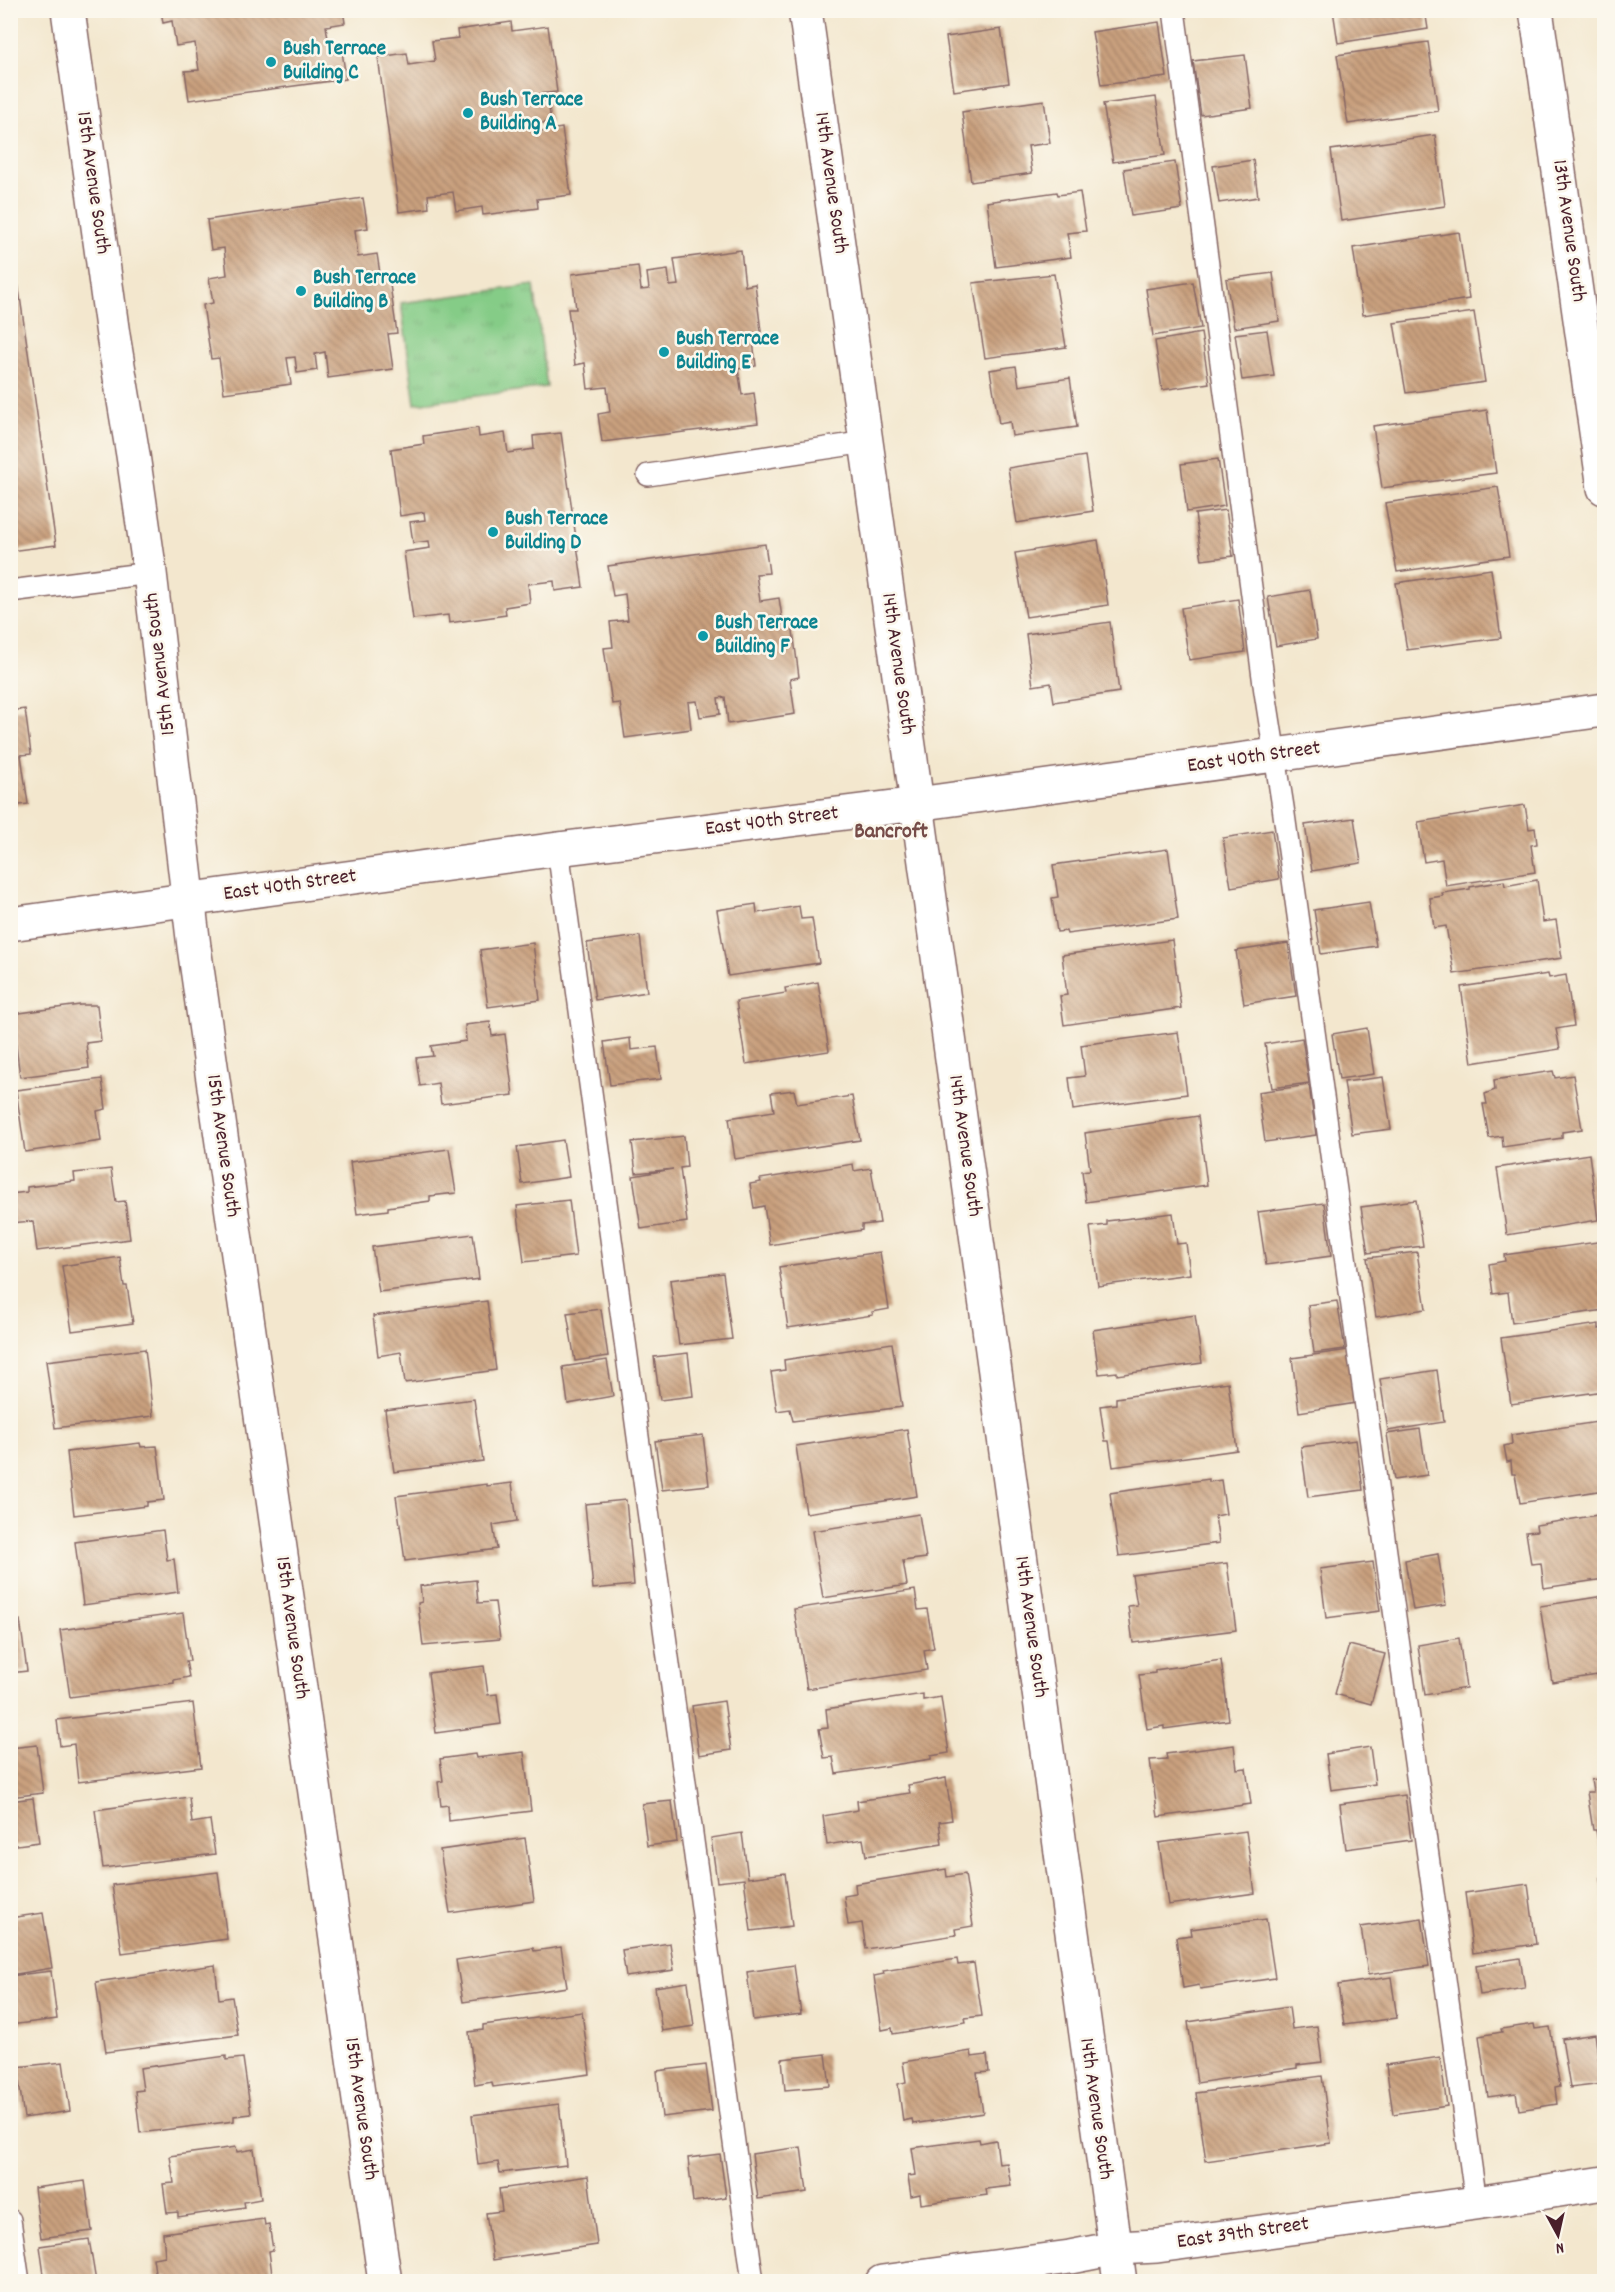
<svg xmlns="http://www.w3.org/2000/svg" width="1615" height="2292" font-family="Dekko,sans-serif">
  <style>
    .park { fill: url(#park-tufts); stroke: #687659; stroke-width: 1.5 }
    .building { fill: url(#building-back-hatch) }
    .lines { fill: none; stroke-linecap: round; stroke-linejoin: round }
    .lane-casing { stroke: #856564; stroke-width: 24 }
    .street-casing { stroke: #856564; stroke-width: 36 }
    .lane { stroke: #fff; stroke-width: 21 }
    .street { stroke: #fff; stroke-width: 33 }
    .culture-dot { fill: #0f9aa8; stroke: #fbf7ec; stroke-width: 2 }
    .labels { text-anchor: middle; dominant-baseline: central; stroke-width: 5; stroke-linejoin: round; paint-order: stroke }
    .culture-label { font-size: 21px; font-weight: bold; fill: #0d838f; stroke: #fbf7ec; text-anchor: start }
    .street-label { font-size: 21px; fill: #4a1f2b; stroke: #fbf7ec }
    .neighbourhood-label { font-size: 22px; font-weight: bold; fill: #764c48; stroke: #fbf7ec }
  </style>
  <defs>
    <pattern id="park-tufts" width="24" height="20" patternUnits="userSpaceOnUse" patternTransform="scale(1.5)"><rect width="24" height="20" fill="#85cc87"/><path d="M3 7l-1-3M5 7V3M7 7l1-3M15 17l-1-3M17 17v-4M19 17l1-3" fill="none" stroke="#74af75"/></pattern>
    <pattern id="building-back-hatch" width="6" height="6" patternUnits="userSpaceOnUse" patternTransform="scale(1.5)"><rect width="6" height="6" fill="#c9a07e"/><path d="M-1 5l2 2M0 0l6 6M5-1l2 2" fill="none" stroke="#a58267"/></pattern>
  </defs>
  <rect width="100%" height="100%" fill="#fbf7ec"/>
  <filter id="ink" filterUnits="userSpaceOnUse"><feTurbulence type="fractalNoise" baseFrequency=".0167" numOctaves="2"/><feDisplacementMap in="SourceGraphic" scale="12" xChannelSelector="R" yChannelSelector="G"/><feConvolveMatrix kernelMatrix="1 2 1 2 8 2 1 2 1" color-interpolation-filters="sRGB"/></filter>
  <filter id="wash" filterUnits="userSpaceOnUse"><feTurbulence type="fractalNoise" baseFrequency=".008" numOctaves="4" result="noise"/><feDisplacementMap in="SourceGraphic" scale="24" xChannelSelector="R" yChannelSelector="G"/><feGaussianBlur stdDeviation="1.35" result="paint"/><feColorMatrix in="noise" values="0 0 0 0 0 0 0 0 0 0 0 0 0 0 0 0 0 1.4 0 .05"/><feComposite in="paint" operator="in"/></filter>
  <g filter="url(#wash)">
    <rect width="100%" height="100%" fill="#f3e7ce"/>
    <polygon class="park" points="534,285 547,387 415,404 401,303"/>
    <g id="blocks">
      <g class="building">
        <polygon points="161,10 343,10 345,23 326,26 330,53 342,51 346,79 189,100 185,71 199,70 195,43 176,46 172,21 163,23"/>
        <polygon points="1333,10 1425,10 1428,29 1338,43"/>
        <polygon points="511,22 512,31 548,26 557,92 531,95 532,103 548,101 551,122 535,124 536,132 562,128 571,195 537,199 538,208 483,215 482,207 456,211 453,192 428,195 429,208 399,212 378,57 407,53 409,65 435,61 432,41 458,38 457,30"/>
        <polygon points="1159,22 1167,77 1101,85 1092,32"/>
        <polygon points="1001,29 1009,83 954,91 946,37"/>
        <polygon points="1428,42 1438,111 1348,124 1337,55"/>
        <polygon points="1245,55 1252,108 1201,115 1193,61"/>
        <polygon points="1156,97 1165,155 1113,162 1103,104"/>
        <polygon points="1044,100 1050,143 1028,146 1032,173 971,182 962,112"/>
        <polygon points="1435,135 1445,206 1341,221 1331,150"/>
        <polygon points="1253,160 1258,197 1219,203 1213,166"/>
        <polygon points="1175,162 1182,209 1131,216 1124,169"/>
        <polygon points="1057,192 1058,195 1080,192 1086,231 1067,233 1071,257 996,267 987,202"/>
        <polygon points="363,198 368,228 355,230 358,257 377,254 381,280 389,278 397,333 388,334 393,369 328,378 325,352 315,354 317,370 297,373 295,357 287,358 291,384 224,393 219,358 211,359 203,305 213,303 209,278 227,275 224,248 211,250 207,220"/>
        <polygon points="10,228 56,545 10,551"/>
        <polygon points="1459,232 1469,299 1363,315 1353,248"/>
        <polygon points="741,250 745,286 755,284 762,339 753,341 756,366 738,369 742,395 754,393 758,423 602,442 598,414 610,412 607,387 588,389 585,363 575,365 568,309 576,309 572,274 638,266 641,290 649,289 647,273 668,270 670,286 678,285 674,259"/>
        <polygon points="1273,273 1279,321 1234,328 1226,279"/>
        <polygon points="1054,274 1066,347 985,358 973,283"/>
        <polygon points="1193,282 1201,328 1153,336 1146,289"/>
        <polygon points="1474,312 1485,382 1406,393 1394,323"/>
        <polygon points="1267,330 1274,376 1242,380 1235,334"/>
        <polygon points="1201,333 1209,383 1162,390 1155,341"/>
        <polygon points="1016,366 1019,386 1070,378 1077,427 1012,436 1010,422 999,424 990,370"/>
        <polygon points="1487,410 1496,473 1382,488 1373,426"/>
        <polygon points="478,428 479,437 505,433 508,453 534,449 533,436 561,433 583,587 555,591 554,581 528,584 530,603 505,607 506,615 449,623 448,615 413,619 404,552 430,548 429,541 413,543 410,522 425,520 424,512 400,516 391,449 424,444 423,436"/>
        <polygon points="1085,456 1093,511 1017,523 1008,468"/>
        <polygon points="1218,459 1225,506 1187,512 1181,464"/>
        <polygon points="1498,487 1509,556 1397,572 1385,503"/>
        <polygon points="1226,510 1233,556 1202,560 1195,514"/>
        <polygon points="1098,540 1108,605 1026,617 1015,553"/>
        <polygon points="765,544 769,573 756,574 760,601 779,598 783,624 792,623 799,677 790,679 795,714 728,724 725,697 718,698 720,714 700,717 697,701 688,702 691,729 625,738 620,703 612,704 604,648 613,647 610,622 628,620 625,594 613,596 608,566"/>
        <polygon points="1491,569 1501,638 1407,650 1396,583"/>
        <polygon points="1310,590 1317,639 1276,646 1268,597"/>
        <polygon points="1238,599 1245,652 1189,660 1181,608"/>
        <polygon points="1110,622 1119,692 1054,702 1051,683 1033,686 1026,634"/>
        <polygon points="25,709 31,754 21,755 28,804 10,806 10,711"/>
        <polygon points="1525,805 1529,829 1535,828 1537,844 1531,845 1535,872 1446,886 1442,859 1424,862 1418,822"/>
        <polygon points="1354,818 1361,863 1312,871 1305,825"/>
        <polygon points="1272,830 1279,879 1231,887 1223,838"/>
        <polygon points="1168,849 1178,919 1067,934 1066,931 1057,932 1052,898 1058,897 1053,865"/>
        <polygon points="1537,880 1543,922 1556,920 1562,958 1454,974 1446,926 1434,928 1430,898 1443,896 1442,893 1470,889 1470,887 1504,881 1505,886"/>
        <polygon points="1369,902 1376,946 1321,954 1314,910"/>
        <polygon points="756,904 757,913 799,906 801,919 812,918 819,963 728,976 717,910"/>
        <polygon points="640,936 647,992 595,1000 587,943"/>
        <polygon points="1172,940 1181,1008 1064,1025 1060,996 1067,995 1062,955"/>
        <polygon points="533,943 540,1000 488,1007 480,950"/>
        <polygon points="1288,943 1296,996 1244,1004 1236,951"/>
        <polygon points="1548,974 1549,978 1566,975 1574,1026 1556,1029 1560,1049 1472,1063 1461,987"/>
        <polygon points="818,982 829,1051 746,1064 736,1001 786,993 785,988"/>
        <polygon points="80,1005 97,1005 101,1041 86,1043 89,1068 20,1077 12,1014"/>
        <polygon points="490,1022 492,1036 505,1034 513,1095 441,1104 438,1083 420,1086 416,1058 433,1056 431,1046 466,1041 465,1025"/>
        <polygon points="1367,1028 1374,1074 1339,1079 1332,1034"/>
        <polygon points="1178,1032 1187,1094 1073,1110 1069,1078 1085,1076 1081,1045"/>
        <polygon points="630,1038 631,1050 657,1047 661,1079 610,1085 604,1042"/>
        <polygon points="1302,1038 1309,1083 1272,1088 1265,1044"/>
        <polygon points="1553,1071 1555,1078 1573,1075 1582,1129 1562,1132 1562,1138 1503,1147 1502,1136 1489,1138 1483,1104 1487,1104 1485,1094 1495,1090 1494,1080"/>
        <polygon points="1383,1077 1391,1129 1352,1134 1344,1082"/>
        <polygon points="102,1079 106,1109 97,1111 101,1141 25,1152 16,1090"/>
        <polygon points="1309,1085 1316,1135 1265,1142 1258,1092"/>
        <polygon points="794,1090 797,1104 852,1096 860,1140 735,1159 729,1118 774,1111 771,1093"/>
        <polygon points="1198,1116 1207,1185 1086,1202 1082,1171 1090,1170 1085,1133"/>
        <polygon points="684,1136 687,1167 680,1168 687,1222 641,1229 633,1176 673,1169 636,1173 632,1142"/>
        <polygon points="563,1140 569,1177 522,1184 517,1147"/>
        <polygon points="449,1149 456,1193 430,1196 430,1201 388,1207 388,1210 357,1214 350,1162"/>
        <polygon points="1589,1154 1598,1220 1507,1235 1497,1168"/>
        <polygon points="853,1164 854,1171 871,1168 880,1223 862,1225 862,1230 770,1245 764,1206 754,1208 750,1184 761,1182 760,1179"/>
        <polygon points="111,1169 116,1202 125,1201 130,1239 37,1251 33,1221 10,1223 10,1194 27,1192 27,1187 75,1181 74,1173"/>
        <polygon points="569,1200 576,1256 524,1262 517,1206"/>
        <polygon points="1416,1200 1423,1246 1368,1253 1361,1207"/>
        <polygon points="1324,1203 1331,1256 1266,1265 1258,1212"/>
        <polygon points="1173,1213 1177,1244 1186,1243 1190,1274 1098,1286 1090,1227 1107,1225 1107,1221"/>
        <polygon points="473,1234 479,1279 379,1292 372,1247"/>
        <polygon points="1604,1241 1604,1310 1512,1323 1508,1292 1493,1294 1489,1264 1505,1261 1504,1255"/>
        <polygon points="880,1252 889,1309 872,1312 873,1315 788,1328 779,1267"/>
        <polygon points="1417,1252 1426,1309 1376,1317 1367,1258"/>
        <polygon points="120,1257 124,1286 127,1286 133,1323 72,1331 62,1266"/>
        <polygon points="723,1273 732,1339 679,1345 670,1280"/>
        <polygon points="487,1301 496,1370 405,1383 401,1352 378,1356 373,1316"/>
        <polygon points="1337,1301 1345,1349 1314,1353 1308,1305"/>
        <polygon points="601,1309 608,1356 575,1361 567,1313"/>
        <polygon points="1195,1315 1202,1363 1117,1375 1117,1372 1099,1374 1093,1330"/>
        <polygon points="1599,1324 1599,1329 1604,1328 1604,1391 1511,1404 1501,1338"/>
        <polygon points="892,1343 902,1407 793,1421 790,1409 777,1411 771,1372 785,1370 784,1360"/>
        <polygon points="145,1349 153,1416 55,1428 46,1361"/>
        <polygon points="1349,1350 1356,1403 1299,1412 1292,1358"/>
        <polygon points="688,1353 693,1396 660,1400 654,1357"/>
        <polygon points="607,1360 613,1396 568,1404 563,1367"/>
        <polygon points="1437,1370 1444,1422 1388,1431 1380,1379"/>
        <polygon points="1228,1382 1237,1450 1113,1467 1109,1441 1105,1441 1100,1406 1116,1404 1116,1398"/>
        <polygon points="474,1399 483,1461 394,1472 385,1410"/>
        <polygon points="1604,1421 1604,1490 1520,1503 1515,1474 1512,1474 1511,1461 1507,1462 1504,1446 1512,1444 1511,1435"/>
        <polygon points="907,1429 917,1496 806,1513 796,1446"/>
        <polygon points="1420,1429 1427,1475 1394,1480 1387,1434"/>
        <polygon points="703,1435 709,1485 662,1490 655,1441"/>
        <polygon points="1356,1440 1363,1490 1308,1497 1301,1447"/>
        <polygon points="140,1443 141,1447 157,1446 164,1500 147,1502 147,1506 74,1515 67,1452"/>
        <polygon points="1209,1479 1209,1482 1221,1480 1226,1514 1215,1516 1219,1543 1119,1556 1110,1493"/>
        <polygon points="512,1483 517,1521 493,1525 497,1549 405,1561 396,1496 487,1484 487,1486"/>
        <polygon points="626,1500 634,1585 593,1589 585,1504"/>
        <polygon points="919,1514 926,1558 903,1561 907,1585 823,1598 812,1531"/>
        <polygon points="1604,1514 1604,1579 1544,1588 1541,1563 1531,1564 1526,1532 1537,1531 1536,1525"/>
        <polygon points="163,1530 167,1560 174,1559 178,1592 83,1605 75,1542"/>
        <polygon points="1438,1554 1446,1605 1413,1610 1405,1560"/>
        <polygon points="1373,1562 1380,1611 1326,1618 1320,1569"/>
        <polygon points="1227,1563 1236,1630 1133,1643 1128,1606 1137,1605 1132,1575"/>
        <polygon points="476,1580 478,1603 495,1602 500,1639 423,1646 418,1603 422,1602 420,1586"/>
        <polygon points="915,1590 918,1610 927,1609 934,1648 924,1650 927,1670 807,1689 794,1609"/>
        <polygon points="1604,1596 1604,1674 1552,1682 1540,1606"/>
        <polygon points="183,1613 190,1661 186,1661 189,1677 174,1680 174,1683 70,1697 60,1630"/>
        <polygon points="20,1620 27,1671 10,1673 10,1621"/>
        <polygon points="1459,1638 1466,1688 1425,1695 1418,1645"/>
        <polygon points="1349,1645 1385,1654 1371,1704 1335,1694"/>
        <polygon points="1221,1660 1229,1720 1164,1729 1164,1726 1147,1729 1139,1675 1155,1673 1155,1670"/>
        <polygon points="484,1666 488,1695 497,1694 501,1724 436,1733 428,1673"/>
        <polygon points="923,1694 923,1700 941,1697 949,1753 931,1756 931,1759 836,1774 833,1757 824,1758 819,1729 828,1728 826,1709"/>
        <polygon points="724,1701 731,1750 699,1755 692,1706"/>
        <polygon points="193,1703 201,1767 78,1782 74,1744 60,1746 57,1720"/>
        <polygon points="37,1745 43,1793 10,1797 10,1748"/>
        <polygon points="1234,1745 1237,1769 1246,1768 1251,1804 1158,1817 1150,1760 1167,1759 1166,1754"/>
        <polygon points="1370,1747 1375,1784 1331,1790 1326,1754"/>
        <polygon points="524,1752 531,1811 449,1821 448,1805 441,1806 438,1782 443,1781 440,1759 475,1754 476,1758"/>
        <polygon points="946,1778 952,1820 939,1822 942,1844 866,1856 863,1839 827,1845 823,1816 858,1810 857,1801 910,1793 908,1785"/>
        <polygon points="1604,1778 1604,1851 1600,1851 1596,1830 1593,1830 1587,1792 1593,1792 1591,1780"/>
        <polygon points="1405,1795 1411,1840 1346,1849 1340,1804"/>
        <polygon points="189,1797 192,1823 210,1820 215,1854 103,1868 95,1810"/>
        <polygon points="33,1798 39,1842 10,1846 10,1801"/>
        <polygon points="672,1801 677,1842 647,1846 642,1804"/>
        <polygon points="1246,1831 1255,1893 1168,1905 1159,1843"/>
        <polygon points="742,1833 748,1878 785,1873 792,1926 751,1931 744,1879 717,1882 711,1838"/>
        <polygon points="525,1838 534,1901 450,1913 440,1850"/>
        <polygon points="946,1869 947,1877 965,1874 973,1926 955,1929 956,1935 866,1949 862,1923 848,1925 844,1896 856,1894 855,1884"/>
        <polygon points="218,1872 227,1939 122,1953 112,1885"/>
        <polygon points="1604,1877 1604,1899 1603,1899 1600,1878"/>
        <polygon points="1528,1884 1536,1944 1473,1953 1465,1893"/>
        <polygon points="43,1913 52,1968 10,1975 10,1918"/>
        <polygon points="1422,1918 1429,1966 1368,1975 1361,1927"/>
        <polygon points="1266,1919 1275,1978 1200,1989 1199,1985 1183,1988 1176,1937 1192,1935 1191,1929"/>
        <polygon points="670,1943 674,1970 626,1977 622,1950"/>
        <polygon points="561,1947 567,1987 463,2002 456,1960 533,1948 534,1951"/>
        <polygon points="1520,1958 1525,1988 1480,1995 1476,1965"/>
        <polygon points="957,1959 958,1965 974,1963 982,2016 965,2018 966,2022 893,2034 892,2028 882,2030 874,1976 884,1974 883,1971"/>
        <polygon points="215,1965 219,1999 232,1997 238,2035 106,2052 96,1982"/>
        <polygon points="794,1965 801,2014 753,2020 747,1972"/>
        <polygon points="51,1971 57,2019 10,2025 10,1976"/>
        <polygon points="1391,1977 1397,2018 1344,2025 1338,1985"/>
        <polygon points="688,1982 694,2026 662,2031 655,1987"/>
        <polygon points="1289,2007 1292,2029 1317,2026 1322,2062 1297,2065 1297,2068 1197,2083 1188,2022"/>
        <polygon points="582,2012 590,2074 493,2087 492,2082 475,2085 469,2032 483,2030 483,2025"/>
        <polygon points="1534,2024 1535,2029 1550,2027 1560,2087 1555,2088 1557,2104 1519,2110 1516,2093 1488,2097 1479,2036 1502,2032 1501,2029"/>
        <polygon points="1595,2034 1602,2084 1570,2088 1562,2039"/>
        <polygon points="971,2051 972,2057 987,2055 989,2072 977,2073 983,2113 913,2124 912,2119 903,2121 898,2084 906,2082 903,2062"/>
        <polygon points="826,2054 830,2086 785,2090 782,2059"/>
        <polygon points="226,2056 226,2060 243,2058 251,2114 234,2116 234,2121 140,2133 135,2091 143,2090 140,2068"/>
        <polygon points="1440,2057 1447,2106 1393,2114 1386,2065"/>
        <polygon points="63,2062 70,2111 24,2118 17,2067"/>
        <polygon points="706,2065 712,2111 662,2117 657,2071"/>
        <polygon points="1322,2076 1331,2143 1206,2161 1196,2093"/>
        <polygon points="559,2104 566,2165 500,2173 498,2162 478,2165 472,2115"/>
        <polygon points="979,2139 980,2143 996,2140 999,2164 1007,2163 1011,2186 986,2189 987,2195 921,2204 920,2194 911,2196 908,2176 916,2175 912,2148"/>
        <polygon points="236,2147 237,2152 254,2149 261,2199 244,2202 245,2207 178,2217 178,2212 167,2213 163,2184 174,2183 170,2156"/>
        <polygon points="801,2147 807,2192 758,2199 752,2154"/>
        <polygon points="720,2154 726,2197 693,2202 688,2158"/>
        <polygon points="588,2176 597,2245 493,2260 486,2213 502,2211 499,2189"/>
        <polygon points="85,2181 92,2231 41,2238 34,2188"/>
        <polygon points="264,2219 265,2225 269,2224 273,2250 269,2251 273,2282 169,2282 168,2276 156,2279 153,2258 165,2256 163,2233"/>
        <polygon points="89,2239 96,2282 45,2282 40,2246"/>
      </g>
    </g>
  </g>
  <g filter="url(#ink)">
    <use href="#blocks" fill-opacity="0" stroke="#856564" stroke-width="1.5"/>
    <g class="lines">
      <defs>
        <g id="lane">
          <polyline points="1174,10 1265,692 1283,807 1476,2203"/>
          <polyline points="648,475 866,442"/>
          <polyline points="10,591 150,573"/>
          <polyline points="558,849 753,2282"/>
          <polyline points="10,2220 19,2282"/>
        </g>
        <g id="street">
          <polyline points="68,10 113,335 133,455 150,573 194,947 385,2282"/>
          <polyline points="805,10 910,753 1120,2282"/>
          <polyline points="1536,10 1604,488"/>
          <polyline points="10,924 558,849 917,804 1604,710"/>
          <polyline points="882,2282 1070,2257 1116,2248 1157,2246 1476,2203 1604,2183"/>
        </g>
      </defs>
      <use href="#lane" class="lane-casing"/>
      <use href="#street" class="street-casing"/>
      <use href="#lane" class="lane"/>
      <use href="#street" class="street"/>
    </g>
  </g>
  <g class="culture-dot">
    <circle cx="271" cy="62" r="6"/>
    <circle cx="468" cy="113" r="6"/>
    <circle cx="301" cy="291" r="6"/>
    <circle cx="664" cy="352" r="6"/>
    <circle cx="493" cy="532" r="6"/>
    <circle cx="703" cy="636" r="6"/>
  </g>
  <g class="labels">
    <g class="culture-label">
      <text x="283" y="50">Bush Terrace<tspan x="283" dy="24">Building C</tspan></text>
      <text x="480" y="101">Bush Terrace<tspan x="480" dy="24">Building A</tspan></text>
      <text x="313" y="279">Bush Terrace<tspan x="313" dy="24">Building B</tspan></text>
      <text x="676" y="340">Bush Terrace<tspan x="676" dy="24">Building E</tspan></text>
      <text x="505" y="520">Bush Terrace<tspan x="505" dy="24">Building D</tspan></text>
      <text x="715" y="624">Bush Terrace<tspan x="715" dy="24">Building F</tspan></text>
    </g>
    <g class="street-label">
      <text transform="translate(92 183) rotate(82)">15th Avenue South</text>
      <text transform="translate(830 183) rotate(82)">14th Avenue South</text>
      <text transform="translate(1568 231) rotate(82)">13th Avenue South</text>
      <text transform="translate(161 664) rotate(-97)">15th Avenue South</text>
      <text transform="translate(897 664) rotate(82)">14th Avenue South</text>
      <text transform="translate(1254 758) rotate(-8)">East 40th Street</text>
      <text transform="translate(772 822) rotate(-7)">East 40th Street</text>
      <text transform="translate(290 886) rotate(-8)">East 40th Street</text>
      <text transform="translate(222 1146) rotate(82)">15th Avenue South</text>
      <text transform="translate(964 1146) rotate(82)">14th Avenue South</text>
      <text transform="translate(1030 1627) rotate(82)">14th Avenue South</text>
      <text transform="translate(291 1628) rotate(82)">15th Avenue South</text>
      <text transform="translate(360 2109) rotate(82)">15th Avenue South</text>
      <text transform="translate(1095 2109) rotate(82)">14th Avenue South</text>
      <text transform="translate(1243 2234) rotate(-8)">East 39th Street</text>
    </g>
    <g class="neighbourhood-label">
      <text x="891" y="832">Bancroft</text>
    </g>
  </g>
  <rect width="1615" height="2292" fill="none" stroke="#fbf7ec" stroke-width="36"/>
  <g transform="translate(1558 2235) rotate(172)" stroke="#fbf7ec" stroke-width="4.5" paint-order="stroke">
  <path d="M0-4.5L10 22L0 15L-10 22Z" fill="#4a1f2b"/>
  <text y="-9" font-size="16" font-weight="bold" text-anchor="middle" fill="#4a1f2b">N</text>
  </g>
</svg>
